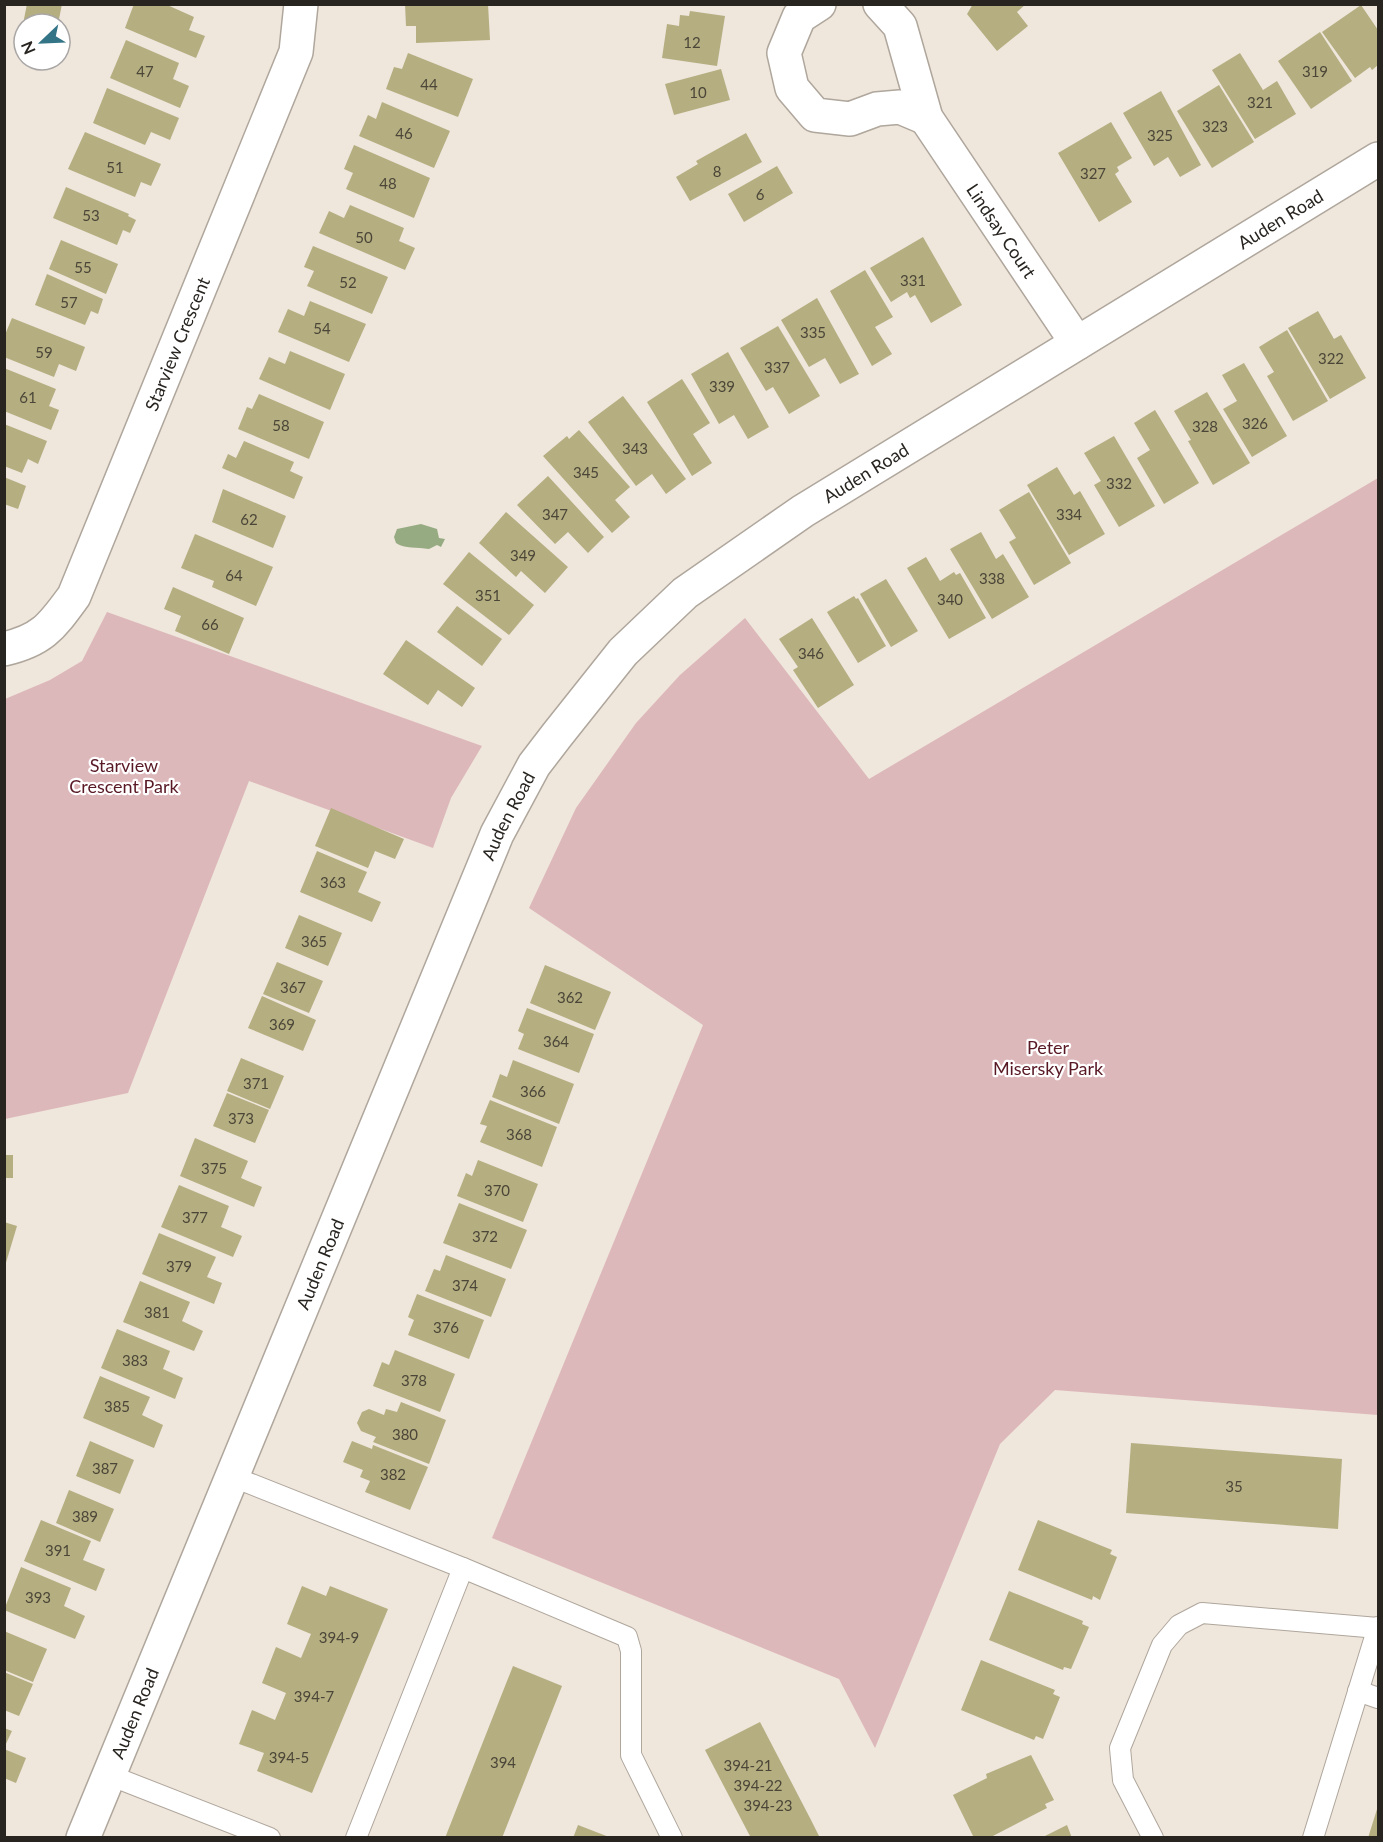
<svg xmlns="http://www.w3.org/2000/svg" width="1383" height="1842" font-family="Lato,sans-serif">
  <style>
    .green { fill: #ddb8bb }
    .water { fill: #96ab82 }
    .building { fill: #b5ae80 }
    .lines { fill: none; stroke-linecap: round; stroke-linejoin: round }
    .lane-casing { stroke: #afa69c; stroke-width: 22 }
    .street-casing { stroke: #afa69c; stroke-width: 36 }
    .lane { stroke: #fff; stroke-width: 20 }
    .street { stroke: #fff; stroke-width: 33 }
    .labels { text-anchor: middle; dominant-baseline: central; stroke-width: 4.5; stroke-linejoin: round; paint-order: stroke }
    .number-label { font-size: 15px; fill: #4b4638 }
    .street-label { font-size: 18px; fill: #282420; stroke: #fff }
    .park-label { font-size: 18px; fill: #581925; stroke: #fff }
  </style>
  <rect width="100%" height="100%" fill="#efe6dc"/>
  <g class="green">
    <polygon points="1378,478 1378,1415 1055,1390 1000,1444 875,1748 839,1679 492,1538 703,1025 529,908 576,808 636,723 680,675 745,618 869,779"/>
    <polygon points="107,612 482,746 451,798 433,848 249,781 128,1093 5,1119 5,699 50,680 82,661"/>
  </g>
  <path class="water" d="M421,524l16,5 2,9 6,1 -4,8 -4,-2 -8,4c-12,-2 -24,0 -33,-6l-2,-6 3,-8z"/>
  <g class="building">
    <polygon points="27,4 62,4 58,24 23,24"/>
    <polygon points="134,4 165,4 194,17 189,30 205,36 196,58 125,28"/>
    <polygon points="405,4 488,4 490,40 416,43 416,26 406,26"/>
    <polygon points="973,4 1026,4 1017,12 1028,26 997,51 967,14"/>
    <polygon points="1361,5 1378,30 1378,65 1372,70 1370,67 1355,78 1322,32"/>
    <polygon points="690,11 725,16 717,66 662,58 667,24 679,26 680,15 689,16"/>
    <polygon points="1320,32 1352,81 1311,109 1278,61"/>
    <polygon points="126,40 179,63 173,79 189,86 180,108 110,78"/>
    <polygon points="408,53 473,79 458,117 386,89 394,67 402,69"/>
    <polygon points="1240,53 1263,90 1277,81 1296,114 1255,139 1212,70"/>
    <polygon points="721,69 730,100 674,115 665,84"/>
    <polygon points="1219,85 1254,142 1212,168 1177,111"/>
    <polygon points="107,88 179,118 170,140 151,132 145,145 93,123"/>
    <polygon points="1161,91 1201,165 1180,177 1168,157 1154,166 1123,113"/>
    <polygon points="382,102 450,131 434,168 359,136 368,115 376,119"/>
    <polygon points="1111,122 1132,158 1117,167 1119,171 1115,174 1132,202 1099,222 1058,153"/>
    <polygon points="85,132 161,164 151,186 141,182 135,197 68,169"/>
    <polygon points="746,133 762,162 690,201 676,177 698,164 696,161"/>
    <polygon points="354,145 430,178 414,218 346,189 353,173 344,169"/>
    <polygon points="777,166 793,193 744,222 728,194"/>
    <polygon points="66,187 129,214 128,216 136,220 130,233 123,230 117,245 53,218"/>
    <polygon points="350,205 404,228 399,241 415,248 405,270 319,233 329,211 344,218"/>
    <polygon points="923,237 962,305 931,323 915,295 910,298 907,292 891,302 870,268"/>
    <polygon points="61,240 118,264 106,294 49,269"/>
    <polygon points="313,246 388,277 372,314 307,286 314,271 304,267"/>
    <polygon points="865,270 893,317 875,327 892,354 872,366 830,291"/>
    <polygon points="47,274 103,299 98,314 91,311 85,325 35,305"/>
    <polygon points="817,298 859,374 840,384 825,358 809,367 781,320"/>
    <polygon points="310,301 366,324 349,362 278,332 288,309 304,316"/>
    <polygon points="1318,311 1334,339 1341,335 1366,378 1330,399 1288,328"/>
    <polygon points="12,318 85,347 76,371 59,364 54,377 4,357 4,337"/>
    <polygon points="778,326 820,396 789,414 773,387 766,391 740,348"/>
    <polygon points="1287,330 1328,401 1293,421 1267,376 1274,372 1259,347"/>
    <polygon points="290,351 345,374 330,410 259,379 269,357 285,364"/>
    <polygon points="728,352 769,427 748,439 734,415 719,424 691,374"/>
    <polygon points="1244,363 1287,436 1252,457 1223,409 1237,401 1222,375"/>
    <polygon points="4,368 56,389 49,406 59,410 51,430 4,411"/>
    <polygon points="682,379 710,423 693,434 712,463 692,476 647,402"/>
    <polygon points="1207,392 1250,463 1213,485 1188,441 1191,440 1174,411"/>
    <polygon points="259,394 324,422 309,459 238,429 247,407 252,409"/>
    <polygon points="623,396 686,479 666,494 652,474 636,486 588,422"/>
    <polygon points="1155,410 1199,483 1164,504 1137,458 1150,450 1134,423"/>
    <polygon points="4,424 47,441 38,464 28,459 22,473 4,466"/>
    <polygon points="579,430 630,487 615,500 630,517 612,533 543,456 567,436 569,439"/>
    <polygon points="1114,436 1155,506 1119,527 1094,485 1101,481 1084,453"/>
    <polygon points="244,441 294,462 290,471 303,477 294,499 222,468 228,454 236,458"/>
    <polygon points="1057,467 1074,495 1080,491 1105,534 1069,555 1027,485"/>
    <polygon points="548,476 604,537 588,553 568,532 555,544 517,505"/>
    <polygon points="4,477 26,486 18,509 4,504"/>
    <polygon points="223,489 286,516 273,548 212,522"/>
    <polygon points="1029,492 1071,563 1034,585 1009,542 1016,538 999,510"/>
    <polygon points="506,512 568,567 545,593 521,571 516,577 479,543"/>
    <polygon points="981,532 996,559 1003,554 1029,597 992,619 950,549"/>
    <polygon points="195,534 273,567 256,606 212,587 214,581 181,568"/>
    <polygon points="469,552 534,605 509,635 443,584"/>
    <polygon points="926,557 940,581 954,572 956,575 960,573 986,618 949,639 907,568"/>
    <polygon points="886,579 918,631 891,647 860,594"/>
    <polygon points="173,587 244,618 229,654 175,631 181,616 164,609"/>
    <polygon points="854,596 856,599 858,598 886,646 858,663 827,612"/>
    <polygon points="457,606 502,639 482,666 437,632"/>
    <polygon points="812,618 854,685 818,708 793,670 798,667 779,639"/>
    <polygon points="406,640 475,688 462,707 438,690 428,705 383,674"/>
    <polygon points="331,808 404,839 395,859 375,851 368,868 315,846"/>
    <polygon points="317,851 367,872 358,892 381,902 372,922 300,892"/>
    <polygon points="299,915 342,933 328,966 285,948"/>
    <polygon points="277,962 323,981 309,1013 263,994"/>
    <polygon points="545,965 611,992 595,1030 530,1003"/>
    <polygon points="262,996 316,1020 303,1051 248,1028"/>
    <polygon points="527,1008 594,1034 579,1073 518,1049 524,1034 518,1031"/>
    <polygon points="241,1058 284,1076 270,1109 227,1091"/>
    <polygon points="513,1060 574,1084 559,1124 492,1097 500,1074 507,1077"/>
    <polygon points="227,1093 269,1110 255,1143 213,1126"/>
    <polygon points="490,1100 557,1127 542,1167 480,1142 487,1126 480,1124"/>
    <polygon points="195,1138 248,1161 241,1178 262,1187 254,1207 180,1176"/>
    <rect x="5" y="1155" width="8" height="23"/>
    <polygon points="478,1160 538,1184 523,1222 457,1196 466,1173 472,1176"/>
    <polygon points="179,1185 229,1206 221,1227 242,1236 233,1257 161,1227"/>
    <polygon points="459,1203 527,1230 511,1269 443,1243"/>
    <polygon points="4,1222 17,1226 5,1266 4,1266"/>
    <polygon points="159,1233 216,1257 207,1277 222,1283 214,1304 142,1274"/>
    <polygon points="446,1255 506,1279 491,1317 425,1291 434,1269 440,1271"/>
    <polygon points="140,1281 190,1302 182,1321 203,1331 194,1351 123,1322"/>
    <polygon points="417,1294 484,1320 469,1359 408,1335 414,1320 408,1317"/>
    <polygon points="117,1329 170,1351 163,1369 183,1378 175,1399 101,1368"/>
    <polygon points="395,1350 455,1374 440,1412 373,1386 382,1362 389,1365"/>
    <polygon points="100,1376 150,1397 142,1415 163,1425 154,1448 83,1418"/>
    <polygon points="401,1402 446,1420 429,1464 373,1442 376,1437 361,1431 357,1423 362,1412 369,1409 384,1415 386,1409 397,1412"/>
    <polygon points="90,1441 134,1460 120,1494 76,1476"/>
    <polygon points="352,1441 372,1449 373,1445 428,1467 410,1510 365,1492 370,1481 360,1477 363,1470 343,1462"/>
    <polygon points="1131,1443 1342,1459 1338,1529 1126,1513"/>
    <polygon points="69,1490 114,1509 100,1542 56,1523"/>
    <polygon points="41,1520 91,1541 83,1560 105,1569 96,1591 24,1561"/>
    <polygon points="1038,1520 1112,1550 1110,1554 1117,1557 1100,1600 1093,1596 1092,1600 1018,1570"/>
    <polygon points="21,1567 71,1588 64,1606 85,1616 75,1639 4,1610"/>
    <polygon points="302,1586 326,1596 330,1586 388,1609 312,1793 257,1771 264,1753 239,1744 252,1710 275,1720 286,1693 262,1683 276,1647 301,1658 311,1634 287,1624"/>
    <polygon points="1009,1591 1083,1621 1082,1624 1089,1627 1071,1669 1064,1667 1063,1670 989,1640"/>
    <polygon points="4,1631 47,1649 33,1682 4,1670"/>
    <polygon points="981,1660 1055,1690 1053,1694 1060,1697 1043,1739 1036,1736 1034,1740 961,1710"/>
    <polygon points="513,1666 562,1686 502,1838 445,1838"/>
    <polygon points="4,1672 33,1684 19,1716 4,1710"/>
    <polygon points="760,1722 811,1820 820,1838 751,1838 705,1750"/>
    <polygon points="4,1728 12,1731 4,1748"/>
    <polygon points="4,1749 26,1758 16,1783 4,1778"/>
    <polygon points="1031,1755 1054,1800 1045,1804 1047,1808 989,1838 974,1838 953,1795 987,1778 986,1774"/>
    <polygon points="1378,1806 1378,1838 1368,1838"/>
    <polygon points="578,1825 609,1837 609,1838 573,1838"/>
    <polygon points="1067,1825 1072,1838 1041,1838"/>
  </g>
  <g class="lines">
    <defs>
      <g id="lane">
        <polyline points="231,1476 463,1568 356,1838"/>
        <polyline points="463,1568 627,1637 631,1651 631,1755 672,1838"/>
        <polyline points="1358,1691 1378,1698"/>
        <polyline points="109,1775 270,1838"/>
        <polyline points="1153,1838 1123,1780 1120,1748 1162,1645 1179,1625 1202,1613 1378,1628"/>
        <polyline points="1313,1838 1378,1627"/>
      </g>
      <g id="street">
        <polyline points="819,4 799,17 784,53 792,88 815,115 850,119 877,109 900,107 926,118"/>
        <path id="s1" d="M880,4l20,22 26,92 151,225"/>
        <path id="s2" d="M4,649c39,-9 48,-23 70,-53l222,-544 5,-48"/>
        <path id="s3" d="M83,1838l414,-1004 37,-69 23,-30 66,-83 62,-59 118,-82 575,-352"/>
      </g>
    </defs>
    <use href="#lane" class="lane-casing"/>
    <use href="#street" class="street-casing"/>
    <use href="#lane" class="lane"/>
    <use href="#street" class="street"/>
  </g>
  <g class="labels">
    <g class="number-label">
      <text x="692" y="42">12</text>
      <text x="145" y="71">47</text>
      <text x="1315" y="71">319</text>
      <text x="429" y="84">44</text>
      <text x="698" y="92">10</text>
      <text x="1260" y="102">321</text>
      <text x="1215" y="126">323</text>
      <text x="404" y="133">46</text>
      <text x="1160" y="135">325</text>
      <text x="115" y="167">51</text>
      <text x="717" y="171">8</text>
      <text x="1093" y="173">327</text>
      <text x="388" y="183">48</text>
      <text x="760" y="194">6</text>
      <text x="91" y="215">53</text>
      <text x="364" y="237">50</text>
      <text x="83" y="267">55</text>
      <text x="913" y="280">331</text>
      <text x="348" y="282">52</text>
      <text x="69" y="302">57</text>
      <text x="322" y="328">54</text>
      <text x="813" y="332">335</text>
      <text x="44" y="352">59</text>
      <text x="1331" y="358">322</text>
      <text x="777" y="367">337</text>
      <text x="722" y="386">339</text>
      <text x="28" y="397">61</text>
      <text x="1255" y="423">326</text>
      <text x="281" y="425">58</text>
      <text x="1205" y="426">328</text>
      <text x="635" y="448">343</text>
      <text x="586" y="472">345</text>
      <text x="1119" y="483">332</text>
      <text x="555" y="514">347</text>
      <text x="1069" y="514">334</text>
      <text x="249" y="519">62</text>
      <text x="523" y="555">349</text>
      <text x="234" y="575">64</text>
      <text x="992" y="578">338</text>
      <text x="488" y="595">351</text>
      <text x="950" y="599">340</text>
      <text x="210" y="624">66</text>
      <text x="811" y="653">346</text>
      <text x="333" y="882">363</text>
      <text x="314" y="941">365</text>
      <text x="293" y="987">367</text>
      <text x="570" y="997">362</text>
      <text x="282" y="1024">369</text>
      <text x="556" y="1041">364</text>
      <text x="256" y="1083">371</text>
      <text x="533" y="1091">366</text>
      <text x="241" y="1118">373</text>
      <text x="519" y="1134">368</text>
      <text x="214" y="1168">375</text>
      <text x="497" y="1190">370</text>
      <text x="195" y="1217">377</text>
      <text x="485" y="1236">372</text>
      <text x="179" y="1266">379</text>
      <text x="465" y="1285">374</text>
      <text x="157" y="1312">381</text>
      <text x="446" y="1327">376</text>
      <text x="135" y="1360">383</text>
      <text x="414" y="1380">378</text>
      <text x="117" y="1406">385</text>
      <text x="405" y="1434">380</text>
      <text x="105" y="1468">387</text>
      <text x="393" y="1474">382</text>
      <text x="1234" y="1486">35</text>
      <text x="85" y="1516">389</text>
      <text x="58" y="1550">391</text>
      <text x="38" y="1597">393</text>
      <text x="339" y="1637">394-9</text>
      <text x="314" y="1696">394-7</text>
      <text x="289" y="1757">394-5</text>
      <text x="503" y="1762">394</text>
      <text x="748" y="1765">394-21</text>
      <text x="758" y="1785">394-22</text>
      <text x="768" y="1805">394-23</text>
    </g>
    <g class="street-label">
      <text stroke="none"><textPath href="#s3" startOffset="2097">Auden Road</textPath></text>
      <text stroke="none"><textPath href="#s1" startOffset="261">Lindsay Court</textPath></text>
      <text stroke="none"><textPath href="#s2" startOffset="363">Starview Crescent</textPath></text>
      <text stroke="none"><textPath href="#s3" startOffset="1611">Auden Road</textPath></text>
      <text stroke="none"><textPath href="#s3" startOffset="1107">Auden Road</textPath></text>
      <text stroke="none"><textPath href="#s3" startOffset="621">Auden Road</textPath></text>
      <text stroke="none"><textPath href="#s3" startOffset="135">Auden Road</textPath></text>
    </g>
    <g class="park-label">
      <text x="124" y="765">Starview<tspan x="124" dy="21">Crescent Park</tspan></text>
      <text x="1048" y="1047">Peter<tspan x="1048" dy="21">Misersky Park</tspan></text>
    </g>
  </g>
  <rect width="1383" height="1842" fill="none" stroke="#282420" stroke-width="12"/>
  <g transform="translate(42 42) rotate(247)"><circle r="28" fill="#ffffff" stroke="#a9a7a6" stroke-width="1.5"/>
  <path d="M0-4.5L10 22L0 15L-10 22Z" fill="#337586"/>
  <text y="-9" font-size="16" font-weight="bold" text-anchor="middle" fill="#282420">N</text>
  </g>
</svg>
